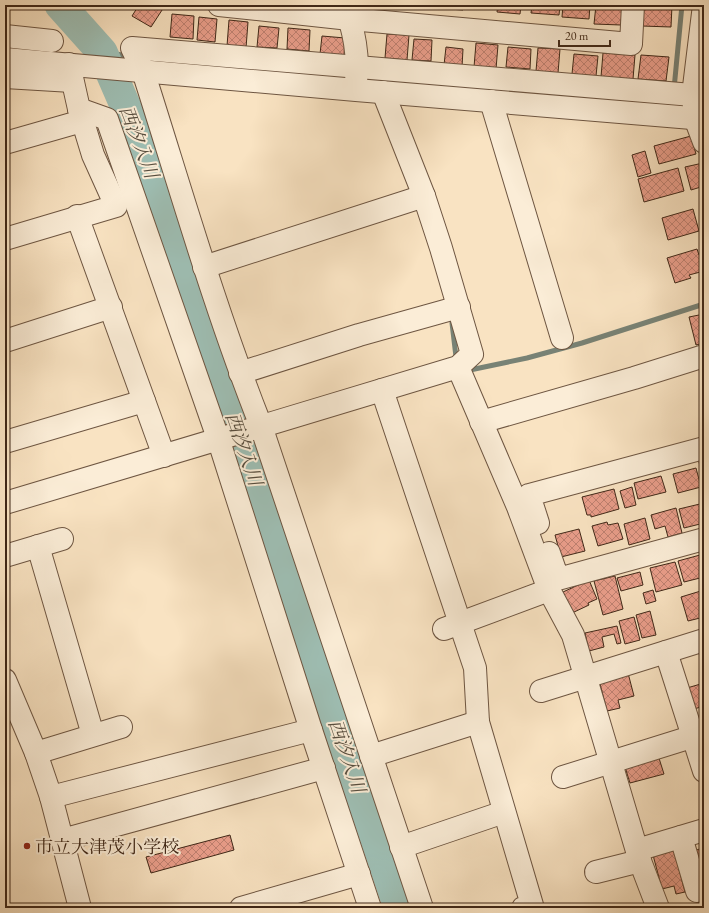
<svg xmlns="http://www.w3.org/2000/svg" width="709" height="913" font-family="'EB Garamond','Noto Serif JP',serif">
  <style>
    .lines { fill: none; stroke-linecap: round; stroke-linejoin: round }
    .stream { stroke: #788275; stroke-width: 5 }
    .river { stroke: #9ebeb3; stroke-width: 31 }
    .building { fill: url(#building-cross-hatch); stroke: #3f2717 }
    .minor-casing { stroke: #6e5642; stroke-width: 24 }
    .minor { stroke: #fbedd7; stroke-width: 22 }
    .poi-dot { fill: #8f2418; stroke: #fbedd7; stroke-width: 1.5 }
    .labels { text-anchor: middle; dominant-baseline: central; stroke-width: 4; stroke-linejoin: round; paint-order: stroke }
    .poi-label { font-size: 18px; fill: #3f2717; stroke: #fbedd7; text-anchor: start }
    .water-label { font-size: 19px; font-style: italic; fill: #574d3e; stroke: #fbedd7 }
  </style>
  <defs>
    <pattern id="building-cross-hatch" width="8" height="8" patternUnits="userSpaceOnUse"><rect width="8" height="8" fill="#ea9e8b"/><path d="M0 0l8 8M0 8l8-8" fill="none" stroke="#bf8171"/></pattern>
  </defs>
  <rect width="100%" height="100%" fill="#f9e3c2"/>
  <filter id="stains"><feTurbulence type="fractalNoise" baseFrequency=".005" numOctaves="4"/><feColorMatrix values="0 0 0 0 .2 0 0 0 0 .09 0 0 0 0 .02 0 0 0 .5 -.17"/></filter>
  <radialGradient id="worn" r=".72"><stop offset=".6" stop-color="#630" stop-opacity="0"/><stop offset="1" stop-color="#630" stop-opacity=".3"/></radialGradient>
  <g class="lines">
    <g class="stream">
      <polyline points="102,52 129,56"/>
      <polyline points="674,89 682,5"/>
      <polyline points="452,323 456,357 458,359"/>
      <polyline points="467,367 470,370 527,358 582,343 704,304"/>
    </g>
    <polyline class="river" points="60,5 102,52 141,142 399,908"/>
  </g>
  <g class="building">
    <polygon points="5,5 9,19 5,20"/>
    <polygon points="139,5 161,5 164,7 151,27 132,16"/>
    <polygon points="435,5 463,5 463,10 434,8"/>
    <polygon points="466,5 491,5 491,8 466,6"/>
    <polygon points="498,5 521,5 520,14 497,12"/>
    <polygon points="532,5 560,5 559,15 531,13"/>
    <polygon points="563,5 590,5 589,19 562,17"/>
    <polygon points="596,5 623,5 621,25 594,24"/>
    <polygon points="643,5 672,5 671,27 642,26"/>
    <polygon points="172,14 194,16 193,39 170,37"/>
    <polygon points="199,17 217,19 215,42 197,40"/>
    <polygon points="229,20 248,22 246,48 227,46"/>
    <polygon points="259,26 279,28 277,48 257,47"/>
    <polygon points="288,28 310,30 309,51 287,49"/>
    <polygon points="387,34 409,35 407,60 385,58"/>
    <polygon points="322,36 345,38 344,56 320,54"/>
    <polygon points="414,39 432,40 431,61 412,60"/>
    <polygon points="476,43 498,45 496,69 474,67"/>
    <polygon points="446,47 463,49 462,67 444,65"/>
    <polygon points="508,47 531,49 530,69 506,67"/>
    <polygon points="538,48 560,49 558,73 536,71"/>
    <polygon points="603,53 635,55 633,79 601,77"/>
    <polygon points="574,54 598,56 596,76 572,74"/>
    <polygon points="641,55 669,57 666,81 638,79"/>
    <polygon points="691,136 696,154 659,164 654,146"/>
    <polygon points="645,151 651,173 638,177 632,155"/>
    <polygon points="703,163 704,168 704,186 691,190 685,167"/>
    <polygon points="678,168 684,191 644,202 638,179"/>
    <polygon points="693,209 699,231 668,240 662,218"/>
    <polygon points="697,249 699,255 704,253 704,271 689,275 691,278 675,283 667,258"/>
    <polygon points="704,314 704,343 696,345 689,317"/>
    <polygon points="704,460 704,482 699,462"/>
    <polygon points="696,468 701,487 678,493 673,474"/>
    <polygon points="661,476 666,492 638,499 634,483"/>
    <polygon points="632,487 636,505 625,508 620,491"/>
    <polygon points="614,489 619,509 591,517 591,515 587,515 582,497"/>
    <polygon points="704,503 704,523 684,528 679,509"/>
    <polygon points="676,508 682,533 668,537 665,526 655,529 651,515"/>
    <polygon points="645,518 650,539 629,545 624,524"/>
    <polygon points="607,522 608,525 618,523 623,539 598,546 592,526"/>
    <polygon points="579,529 585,551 561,557 555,535"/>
    <polygon points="700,555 704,570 704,577 684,582 678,561"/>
    <polygon points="675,562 682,585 656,592 650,568"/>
    <polygon points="640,572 643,585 621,591 617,578"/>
    <polygon points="615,576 623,609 603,615 594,581"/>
    <polygon points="589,580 597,599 588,603 589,605 572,613 563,592"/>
    <polygon points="653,590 656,601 646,604 643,593"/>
    <polygon points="704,590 704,617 688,621 681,597"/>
    <polygon points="650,611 656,635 642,638 636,615"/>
    <polygon points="634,617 640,640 625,644 619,621"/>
    <polygon points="617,626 621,643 617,644 614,634 602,637 604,647 589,651 585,633"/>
    <polygon points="628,673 634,696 618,700 620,708 607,711 599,680"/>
    <polygon points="704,683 704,706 694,709 687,688"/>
    <polygon points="658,755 664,774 630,783 624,764"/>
    <polygon points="230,835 234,850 151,873 146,857"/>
    <polygon points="704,844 704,869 698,871 693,851 703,848 702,845"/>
    <polygon points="674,850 685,892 676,894 674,886 662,889 653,855"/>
  </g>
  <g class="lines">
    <defs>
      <g id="minor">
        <polyline points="219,5 350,19 631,44 633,5"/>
        <polyline points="704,5 693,95 695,118 704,142"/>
        <path d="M345,7c9,22 14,50 11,74"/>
        <polyline points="5,36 52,41"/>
        <polyline points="5,59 356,90 704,119"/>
        <polyline points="5,77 72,81"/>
        <polyline points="491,101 562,338"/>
        <polyline points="79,109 107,119 218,438 311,730 370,908"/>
        <polyline points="5,143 82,121"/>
        <polyline points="77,216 164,456"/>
        <polyline points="5,239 116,206 93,155 79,109 69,64"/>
        <polyline points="204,267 424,196"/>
        <polyline points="5,341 111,307"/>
        <polyline points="458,367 518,507 549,590 573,635 640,861 658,908"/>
        <polyline points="240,373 359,335 459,307"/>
        <polyline points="382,390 475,668 478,722 532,905 523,908"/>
        <polyline points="481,422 634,378 704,356"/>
        <polyline points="5,442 144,401"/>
        <path d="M5,503c151,-44 302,-91 453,-136l14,-13 -31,-106 -17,-52 -41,-104"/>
        <polyline points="538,523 529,495 704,448"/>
        <polyline points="38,546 93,735"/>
        <polyline points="549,553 558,579 704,539"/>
        <polyline points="5,556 62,539"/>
        <polyline points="444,629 549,590"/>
        <polyline points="666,652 704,771"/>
        <polyline points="5,680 36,753 51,797 80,908"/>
        <polyline points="541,691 704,640"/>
        <polyline points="36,753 121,727"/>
        <polyline points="371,756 478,722"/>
        <polyline points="563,777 704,733"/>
        <polyline points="51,797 311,730"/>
        <polyline points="681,837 697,891"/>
        <polyline points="62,840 324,768"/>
        <polyline points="401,847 504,812"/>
        <polyline points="637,850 704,830"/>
        <polyline points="596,872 640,861"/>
        <polyline points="241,908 359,874"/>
        <path d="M422,908l-161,-482c-46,-116 -80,-236 -118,-355l-11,-23 572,48"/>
      </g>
    </defs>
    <use href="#minor" class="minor-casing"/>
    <use href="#minor" class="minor"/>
  </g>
  <circle class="poi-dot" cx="27" cy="846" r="4"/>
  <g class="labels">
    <g class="poi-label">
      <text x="35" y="846">市立大津茂小学校</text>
    </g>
    <g class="water-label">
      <text transform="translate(139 142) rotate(69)">西汐入川</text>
      <text transform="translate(244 449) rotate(71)">西汐入川</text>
      <text transform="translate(347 756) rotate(71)">西汐入川</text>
    </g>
  </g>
  <rect width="709" height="913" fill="none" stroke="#f9e3c2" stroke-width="20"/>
  <rect x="6" y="6" width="697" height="901" fill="none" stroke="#3f2717" stroke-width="2"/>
  <rect x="10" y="10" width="689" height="893" fill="none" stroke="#3f2717"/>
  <path d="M559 40v6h51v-6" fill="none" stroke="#3f2717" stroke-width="2"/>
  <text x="565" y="40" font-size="12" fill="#3f2717" stroke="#fbedd7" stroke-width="3" paint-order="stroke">20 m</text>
  <rect width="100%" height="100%" filter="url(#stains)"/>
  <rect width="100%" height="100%" fill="url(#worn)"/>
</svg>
